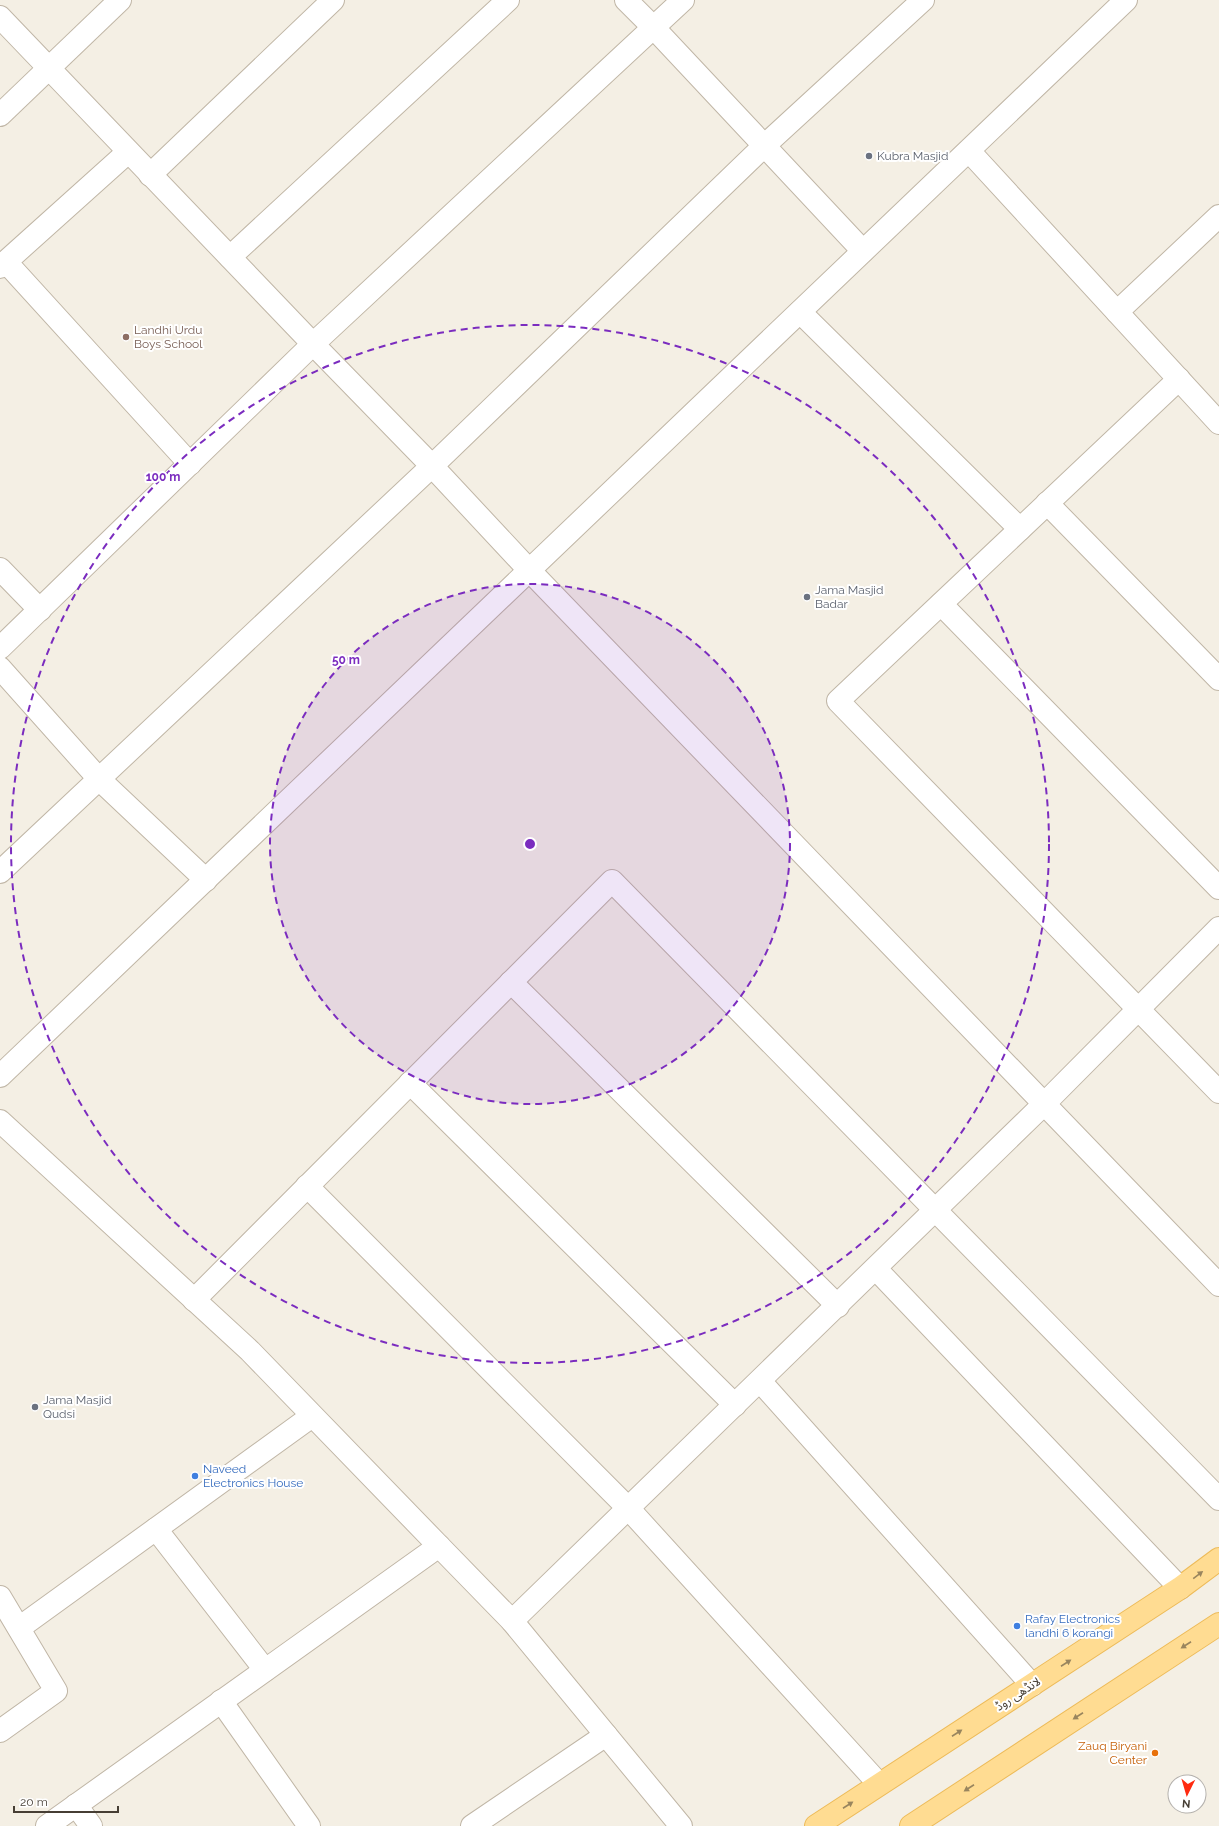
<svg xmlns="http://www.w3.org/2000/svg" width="1219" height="1826" font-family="Raleway,'Noto Sans Arabic',sans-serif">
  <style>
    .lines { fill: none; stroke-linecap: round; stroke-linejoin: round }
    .minor-casing { stroke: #c0b6a6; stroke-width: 24 }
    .major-casing { stroke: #edbb59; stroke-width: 24 }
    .minor { stroke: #fff; stroke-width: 22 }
    .major { stroke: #ffdc92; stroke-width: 22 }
    .oneway { fill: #99855e }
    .ring { fill: none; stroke: #7b2cbf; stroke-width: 2; stroke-dasharray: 7 5 }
    .worship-dot { fill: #6b7280; stroke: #fff; stroke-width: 1.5 }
    .education-dot { fill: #8d6e63; stroke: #fff; stroke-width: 1.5 }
    .shop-dot { fill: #3f7fe0; stroke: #fff; stroke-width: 1.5 }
    .food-dot { fill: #e8710a; stroke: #fff; stroke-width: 1.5 }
    .labels { text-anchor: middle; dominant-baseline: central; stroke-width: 4; stroke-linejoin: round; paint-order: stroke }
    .worship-label { font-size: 12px; fill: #5b616d; stroke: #fff; text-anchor: start }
    .education-label { font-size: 12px; fill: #785e54; stroke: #fff; text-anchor: start }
    .shop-label { font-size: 12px; fill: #366cbe; stroke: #fff; text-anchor: start }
    .street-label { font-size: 12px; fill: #463e34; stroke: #fff }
    .food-label { font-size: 12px; fill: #c56008; stroke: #fff; text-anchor: end }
    .centre { fill: #7b2cbf; stroke: #fff; stroke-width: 2 }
    .ring-label { font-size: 12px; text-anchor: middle; font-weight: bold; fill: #7b2cbf; stroke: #fff; stroke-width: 4; stroke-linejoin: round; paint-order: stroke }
  </style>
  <rect width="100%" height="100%" fill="#f4efe4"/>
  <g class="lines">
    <defs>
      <g id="minor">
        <polyline points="626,0 653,27 863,251"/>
        <polyline points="0,17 313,344 432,466 529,570 1219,1285"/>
        <polyline points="0,115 120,0"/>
        <polyline points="969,151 1219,423"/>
        <polyline points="150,175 333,0"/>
        <polyline points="230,257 508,0"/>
        <polyline points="6,262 190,464"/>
        <polyline points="0,267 128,152"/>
        <polyline points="800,312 1020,529"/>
        <polyline points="1117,312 1219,216"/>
        <polyline points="1179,379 838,701 1219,1092"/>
        <polyline points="1047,503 1219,679"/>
        <polyline points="0,569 40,610"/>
        <polyline points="941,604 1219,888"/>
        <polyline points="0,648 313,344 683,0"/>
        <polyline points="0,668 99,779 206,880"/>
        <polyline points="0,872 432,466 764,146 923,0"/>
        <polyline points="511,982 838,1306"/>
        <polyline points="0,1076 1126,0"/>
        <polyline points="410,1083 735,1405"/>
        <polyline points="0,1121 250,1351 439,1546 512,1621 681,1826"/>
        <polyline points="307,1186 628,1508 879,1784"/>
        <polyline points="876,1269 1180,1588"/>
        <polyline points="194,1300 612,881 1219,1499"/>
        <polyline points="760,1381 1032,1685"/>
        <polyline points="156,1529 265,1670"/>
        <polyline points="0,1597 56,1691 0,1731"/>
        <polyline points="512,1621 1043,1105 1219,928"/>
        <polyline points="19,1628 312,1416"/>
        <polyline points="221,1701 309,1826"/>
        <polyline points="76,1805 91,1826"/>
        <polyline points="47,1826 439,1546"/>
        <polyline points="472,1826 606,1735"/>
      </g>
      <g id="major">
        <polyline points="816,1826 1180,1588 1219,1559"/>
        <polyline points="911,1826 1219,1624"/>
      </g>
    </defs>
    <use href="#minor" class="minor-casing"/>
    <use href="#major" class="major-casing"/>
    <use href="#minor" class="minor"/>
    <use href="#major" class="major"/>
  </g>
  <defs><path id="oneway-solid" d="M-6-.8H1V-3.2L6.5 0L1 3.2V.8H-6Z"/></defs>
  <g class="oneway">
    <use href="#oneway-solid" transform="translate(1198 1575) rotate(-37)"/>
    <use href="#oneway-solid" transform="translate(1186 1645) rotate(147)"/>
    <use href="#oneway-solid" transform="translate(1066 1663) rotate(-33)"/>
    <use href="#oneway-solid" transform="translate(1078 1716) rotate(147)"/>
    <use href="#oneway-solid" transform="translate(957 1733) rotate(-33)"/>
    <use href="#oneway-solid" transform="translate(969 1788) rotate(147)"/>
    <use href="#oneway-solid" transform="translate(848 1805) rotate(-33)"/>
  </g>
  <circle cx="530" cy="844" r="260" fill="#7b2cbf" fill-opacity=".12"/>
  <g class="ring">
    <circle cx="530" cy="844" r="260"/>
    <circle cx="530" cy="844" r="519"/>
  </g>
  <g class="worship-dot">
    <circle cx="869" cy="156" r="4"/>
    <circle cx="807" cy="597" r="4"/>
    <circle cx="35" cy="1407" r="4"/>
  </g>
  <circle class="education-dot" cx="126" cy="337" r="4"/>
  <g class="shop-dot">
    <circle cx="195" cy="1476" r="4"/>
    <circle cx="1017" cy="1626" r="4"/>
  </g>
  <circle class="food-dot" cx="1155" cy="1753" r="4"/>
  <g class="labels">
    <g class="worship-label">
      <text x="877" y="156">Kubra Masjid</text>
      <text x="815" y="590">Jama Masjid<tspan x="815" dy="14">Badar</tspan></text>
      <text x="43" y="1400">Jama Masjid<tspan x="43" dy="14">Qudsi</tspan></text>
    </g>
    <g class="education-label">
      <text x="134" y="330">Landhi Urdu<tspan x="134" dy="14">Boys School</tspan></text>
    </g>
    <g class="shop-label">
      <text x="203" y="1469">Naveed<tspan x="203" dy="14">Electronics House</tspan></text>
      <text x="1025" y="1619">Rafay Electronics<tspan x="1025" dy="14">landhi 6 korangi</tspan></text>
    </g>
    <g class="street-label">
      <text transform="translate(1018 1694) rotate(-33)">لانڈھی روڈ</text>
    </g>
    <g class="food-label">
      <text x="1147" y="1746">Zauq Biryani<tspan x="1147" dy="14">Center</tspan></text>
    </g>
  </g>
  <circle cx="530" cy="844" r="6" class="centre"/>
  <g class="ring-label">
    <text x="163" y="481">100 m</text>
    <text x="346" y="664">50 m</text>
  </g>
  <g transform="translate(1187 1794) rotate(185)"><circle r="19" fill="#ffffff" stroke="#b5b2ae"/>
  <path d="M0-3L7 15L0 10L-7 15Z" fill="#ff2b10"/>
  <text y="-6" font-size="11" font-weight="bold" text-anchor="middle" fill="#463e34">N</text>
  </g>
  <path d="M14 1806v6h104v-6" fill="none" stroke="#463e34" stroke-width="2"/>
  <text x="20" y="1806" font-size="12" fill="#463e34" stroke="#ffffff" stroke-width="3" paint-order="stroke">20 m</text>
</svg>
